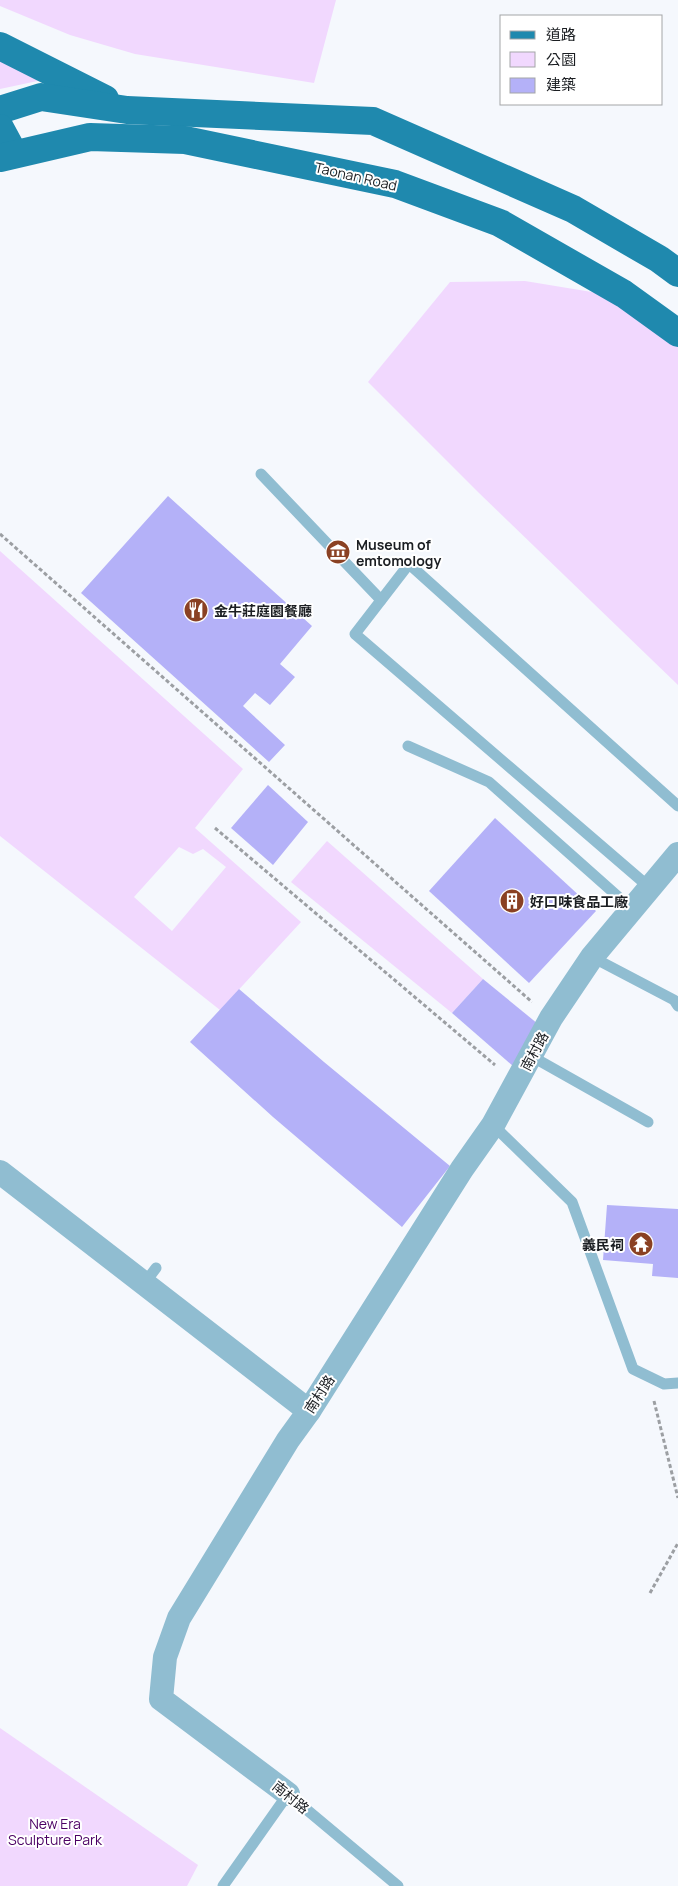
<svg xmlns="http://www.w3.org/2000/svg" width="678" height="1886" font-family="Manrope,'Noto Sans TC',sans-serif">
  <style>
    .green { fill: #f1d8fe; fill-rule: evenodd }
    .building { fill: #b4b1f8 }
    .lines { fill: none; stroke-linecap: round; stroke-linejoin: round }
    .path { stroke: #9c9fa3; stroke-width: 3; stroke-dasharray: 4 2.5; stroke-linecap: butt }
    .lane { stroke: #90bdd1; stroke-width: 11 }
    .street { stroke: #90bdd1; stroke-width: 24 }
    .primary { stroke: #1f89ae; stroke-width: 28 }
    .labels { text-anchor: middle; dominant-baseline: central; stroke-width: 4; stroke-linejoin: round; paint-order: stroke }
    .street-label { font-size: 14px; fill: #1b1e22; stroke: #fff }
    .poi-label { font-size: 14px; font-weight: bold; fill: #1b1e22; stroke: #fff; text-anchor: start }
    .park-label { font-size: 14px; fill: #4b0064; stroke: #fff }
  </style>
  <rect width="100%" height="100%" fill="#f5f8fd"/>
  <g class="green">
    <polygon points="0,0 336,0 314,83 135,54 70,35 0,6"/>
    <polygon points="0,46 61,76 0,89"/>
    <polygon points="525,281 616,296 678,341 678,685 479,493 368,382 450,282"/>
    <path d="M0,551l243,218 -48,59 106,94 -81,88 -220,-174zM179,847l14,7 10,-5 23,18 -54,64 -38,-34z"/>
    <polygon points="327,841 483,979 452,1013 291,882"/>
    <polygon points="0,1728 198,1865 187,1886 0,1886"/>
  </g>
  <g class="building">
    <polygon points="168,496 312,626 280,664 295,677 270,705 255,693 243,706 285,745 269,762 81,593"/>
    <polygon points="268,785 308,822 273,865 231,828"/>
    <polygon points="495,818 596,911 529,983 429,891"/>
    <polygon points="483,979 538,1024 513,1066 452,1013"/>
    <polygon points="239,989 324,1062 450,1166 402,1227 273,1117 190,1042"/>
    <polygon points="607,1205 678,1209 678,1278 652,1276 653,1264 603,1260"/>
  </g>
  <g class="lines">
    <g class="path">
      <polyline points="0,534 532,1002"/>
      <polyline points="215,828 495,1065"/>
      <polyline points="654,1401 678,1498"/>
      <polyline points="650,1593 678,1543"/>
    </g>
    <g class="lane">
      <polyline points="261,474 381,600"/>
      <polyline points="408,746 489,782 632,909"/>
      <polyline points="649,887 355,634 409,564 678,806"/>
      <polyline points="592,957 674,1000 678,1006"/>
      <polyline points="531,1056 648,1122"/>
      <polyline points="493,1125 572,1202 633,1369 664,1384 678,1383"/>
      <polyline points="144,1284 156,1268"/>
      <polyline points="223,1886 288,1794 398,1886"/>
    </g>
    <g class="street">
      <polyline points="0,1172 309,1411"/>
      <polyline points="288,1794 161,1699 165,1657 179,1618 288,1440 309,1411 462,1169 493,1125 551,1018 592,957 678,854"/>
    </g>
    <g class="primary">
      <polyline points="0,46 105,99"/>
      <polyline points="0,110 41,97 127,110 373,121 573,209 659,259 678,273"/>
      <polyline points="0,128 14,154"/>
      <polyline points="0,158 90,137 185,140 395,184 500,223 624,294 678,333"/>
    </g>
  </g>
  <defs>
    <symbol id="museum-disc" viewBox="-11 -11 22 22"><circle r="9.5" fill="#8a4123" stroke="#fff"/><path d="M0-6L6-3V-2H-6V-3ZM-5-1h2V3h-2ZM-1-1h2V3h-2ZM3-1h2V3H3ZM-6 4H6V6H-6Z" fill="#fff"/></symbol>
    <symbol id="restaurant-disc" viewBox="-11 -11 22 22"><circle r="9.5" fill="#8a4123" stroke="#fff"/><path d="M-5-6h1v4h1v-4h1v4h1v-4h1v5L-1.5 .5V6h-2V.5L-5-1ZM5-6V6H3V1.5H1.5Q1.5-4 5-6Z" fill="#fff"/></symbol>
    <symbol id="building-disc" viewBox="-11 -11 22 22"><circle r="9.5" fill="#8a4123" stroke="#fff"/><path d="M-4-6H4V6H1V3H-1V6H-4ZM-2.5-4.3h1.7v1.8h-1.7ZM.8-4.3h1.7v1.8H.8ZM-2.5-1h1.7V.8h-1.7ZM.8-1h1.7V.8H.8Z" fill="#fff"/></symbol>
    <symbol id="temple-disc" viewBox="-11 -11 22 22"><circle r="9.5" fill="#8a4123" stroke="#fff"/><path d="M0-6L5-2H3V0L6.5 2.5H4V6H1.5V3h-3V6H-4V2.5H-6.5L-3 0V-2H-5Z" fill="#fff"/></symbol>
  </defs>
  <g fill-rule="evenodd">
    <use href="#museum-disc" x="324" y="538" width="28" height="28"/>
    <use href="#restaurant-disc" x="182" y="596" width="28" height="28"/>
    <use href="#building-disc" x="498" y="887" width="28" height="28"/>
    <use href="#temple-disc" x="627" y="1230" width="28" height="28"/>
  </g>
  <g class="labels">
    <g class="street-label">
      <text transform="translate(356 176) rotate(13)">Taonan Road</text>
      <text transform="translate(534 1051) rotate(-62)">南村路</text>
      <text transform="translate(319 1394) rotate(-57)">南村路</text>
      <text transform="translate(291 1797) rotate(39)">南村路</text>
    </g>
    <g class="poi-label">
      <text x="356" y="544">Museum of<tspan x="356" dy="16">emtomology</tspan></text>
      <text x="214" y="610">金牛莊庭園餐廳</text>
      <text x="530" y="901">好口味食品工廠</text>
      <text x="624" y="1244" text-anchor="end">義民祠</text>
    </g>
    <g class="park-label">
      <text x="55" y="1823">New Era<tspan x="55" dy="16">Sculpture Park</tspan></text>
    </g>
  </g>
  <rect x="500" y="15" width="162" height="90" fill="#ffffff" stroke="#a4a5a7"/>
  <rect x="510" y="31" width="25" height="8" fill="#1f89ae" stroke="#a4a5a7"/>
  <text x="546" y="40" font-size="15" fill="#1b1e22">道路</text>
  <rect x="510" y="52" width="25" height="15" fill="#f1d8fe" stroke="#a4a5a7"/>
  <text x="546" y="65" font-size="15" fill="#1b1e22">公園</text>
  <rect x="510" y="78" width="25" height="15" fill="#b4b1f8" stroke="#a4a5a7"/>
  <text x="546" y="90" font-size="15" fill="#1b1e22">建築</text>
</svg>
